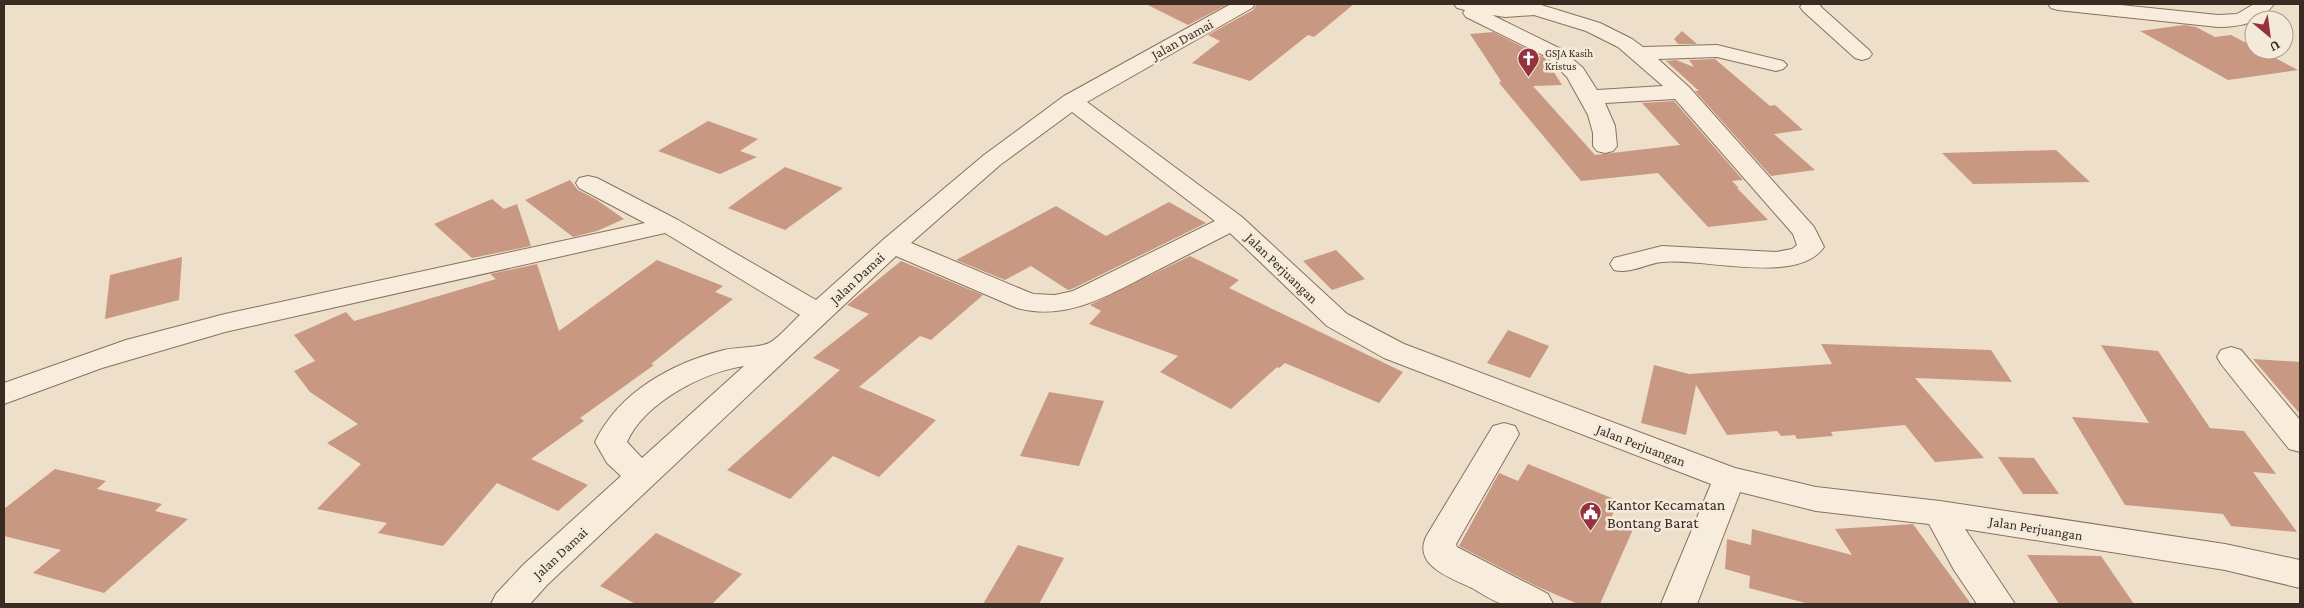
<svg xmlns="http://www.w3.org/2000/svg" width="2304" height="608" font-family="'Crimson Pro',serif">
  <style>
    .building { fill: #c99882 }
    .lines { fill: none; stroke-linecap: round; stroke-linejoin: round }
    .minor-casing { stroke: #89715f; stroke-width: 2 }
    .minor { fill: #f8eddd; fill-rule: evenodd }
    .labels { text-anchor: middle; dominant-baseline: central; stroke-width: 5; stroke-linejoin: round; paint-order: stroke }
    .far-poi-label { font-size: 11px; fill: #3a2b22; stroke: #f4ead9; text-anchor: start }
    .street-label { font-size: 14px; fill: #3a2b22; stroke: #f4ead9 }
    .near-poi-label { font-size: 16px; fill: #3a2b22; stroke: #f4ead9; text-anchor: start }
  </style>
  <rect width="100%" height="100%" fill="#eddfca"/>
  <g class="building">
    <polygon points="1146,4 1228,4 1188,25"/>
    <polygon points="1257,4 1354,4 1314,37 1308,35 1250,81 1192,63 1220,41 1208,35 1253,10"/>
    <polygon points="2184,25 2196,27 2215,37 2231,35 2254,47 2254,50 2260,50 2298,70 2228,80 2140,31"/>
    <polygon points="1682,31 1697,44 1678,44 1674,39"/>
    <polygon points="1493,32 1545,58 1562,85 1533,86 1595,155 1680,145 1642,103 1674,101 1743,180 1732,181 1739,188 1737,188 1768,220 1708,227 1658,173 1581,181 1499,83 1501,81 1470,34"/>
    <polygon points="1715,59 1770,106 1775,105 1803,130 1774,134 1815,170 1771,176 1695,91 1699,91 1666,61 1676,60 1694,67 1689,60"/>
    <polygon points="708,121 758,139 740,151 757,157 720,174 658,151"/>
    <polygon points="2056,150 2090,182 1973,184 1942,153"/>
    <polygon points="785,167 843,188 785,230 728,208"/>
    <polygon points="570,180 578,190 597,200 624,219 597,231 573,237 525,200"/>
    <polygon points="492,199 504,209 517,204 531,246 472,258 434,224"/>
    <polygon points="1169,202 1206,223 1072,289 1068,290 1031,266 1005,280 956,260 1056,206 1106,236"/>
    <polygon points="1336,250 1365,279 1332,290 1303,261"/>
    <polygon points="1190,256 1239,280 1229,288 1403,372 1379,403 1285,363 1279,368 1277,367 1231,409 1160,372 1178,356 1089,324 1101,311 1090,305"/>
    <polygon points="182,257 179,300 105,319 110,275"/>
    <polygon points="657,260 723,286 715,292 733,299 651,364 654,365 580,418 584,421 531,459 588,485 558,511 497,483 443,546 378,533 387,523 317,509 361,464 327,443 358,424 310,392 294,371 315,361 294,335 346,312 354,321 496,279 490,274 537,264 559,331"/>
    <polygon points="901,261 983,295 931,340 920,336 859,387 936,420 879,477 833,456 790,499 727,470 840,370 813,358 869,314 847,305"/>
    <polygon points="1508,330 1549,346 1530,378 1487,363"/>
    <polygon points="1821,344 1991,350 2012,382 1915,378 1984,458 1935,462 1905,425 1831,432 1833,436 1797,439 1795,435 1781,436 1777,431 1727,435 1696,385 1686,435 1641,423 1654,365 1689,374 1832,364"/>
    <polygon points="2101,345 2158,351 2210,428 2244,431 2276,474 2253,472 2297,532 2231,526 2223,514 2125,505 2072,417 2149,423"/>
    <polygon points="2253,359 2300,362 2300,414"/>
    <polygon points="1049,392 1104,401 1079,466 1020,456"/>
    <polygon points="1998,457 2034,458 2059,494 2023,494"/>
    <polygon points="1528,464 1619,501 1611,518 1634,527 1600,604 1578,604 1536,586 1459,546 1499,473 1518,481"/>
    <polygon points="55,469 106,481 97,489 162,504 155,511 188,519 104,593 33,573 61,550 4,536 4,509"/>
    <polygon points="1913,524 1971,604 1809,604 1749,588 1750,576 1725,569 1727,539 1751,545 1752,529 1852,555 1835,529"/>
    <polygon points="656,533 742,574 712,604 636,604 600,586"/>
    <polygon points="1018,545 1064,558 1039,604 983,604"/>
    <polygon points="2027,555 2101,556 2134,604 2059,604"/>
  </g>
  <g class="lines">
    <defs>
      <g id="minor">
        <path d="M1231,4h24l-3,4 -165,94 155,115 105,97 57,30 331,124 81,19 124,14 285,43 75,16v28l-75,-18 -260,-41 50,75h-38l-23,-34 -25,-46 -113,-13 -76,-19 -43,112h-36l50,-120 -327,-126 -57,-32 -97,-93c-27,14 -55,28 -82,42 -43,22 -82,46 -131,33l-121,-52 -349,329 -17,19h-39l5,-10 27,-29 98,-89 -14,-13 -12,-21c24,-50 77,-79 129,-92 12,-3 35,-2 45,-7 11,-6 22,-20 31,-28l-135,-82 -440,99 -123,36 -98,36v-21l122,-43 99,-26 420,-91 -66,-35 -3,-5 3,-5 9,-2 9,2 81,42 138,80 68,-61 100,-84 80,-59zM1072,112l143,109 -142,70 -18,4 -22,-1 -122,-51 89,-78zM744,366l-102,92 -15,-16c17,-39 76,-70 117,-76z"/>
        <path d="M1454,4h84l62,19 32,16 11,8 74,-2 66,16 4,4 -4,4 -7,2 -59,-14 -59,2 31,28 125,140 10,20c-27,39 -121,10 -162,15 -17,2 -31,12 -48,8l-4,-6 4,-6 48,-12 114,6 16,-3 5,-4 -4,-11 -118,-135 -70,4 10,23 2,20 -4,5 -8,2 -8,-2 -4,-5v-13l-5,-18 -21,-38 -20,-20 -81,-40 -3,-4 2,-3 -8,-2zM1492,15l13,2 29,-2 52,16 32,16 45,39 -66,4 -14,-22 -22,-19z"/>
        <polygon points="1802,4 1822,4 1820,6 1869,50 1872,54 1869,58 1862,60 1855,58 1803,11 1800,7"/>
        <path d="M2048,4h63l107,11 19,-1 17,-10h20c-14,19 -33,23 -56,23l-160,-17 -7,-2z"/>
        <polygon points="2231,347 2241,350 2300,420 2300,452 2289,449 2221,364 2217,357 2221,350"/>
        <path d="M1504,423l11,3 4,8 -63,110 1,3 91,47 5,10c-14,0 -38,3 -50,0 -11,-3 -22,-11 -31,-16 -21,-10 -61,-23 -45,-53l66,-109z"/>
      </g>
    </defs>
    <use href="#minor" class="minor-casing"/>
    <use href="#minor" class="minor"/>
  </g>
  <defs>
    <symbol id="church-pin" viewBox="-11 -11 22 30"><path d="M0 17L-7.5 6A9.5 9.5 0 1 1 7.5 6Z" fill="#95323e" stroke="#f4ead9"/><path d="M-1.2-6h2.4v3.5h3.3v2.4h-3.3V6h-2.4V-.1h-3.3v-2.4h3.3Z" fill="#fff"/></symbol>
    <symbol id="civic-pin" viewBox="-11 -11 22 30"><path d="M0 17L-7.5 6A9.5 9.5 0 1 1 7.5 6Z" fill="#95323e" stroke="#f4ead9"/><path d="M-.6-6.5H3V-4.5H.6V-3L4-1V1h2V6H-6V1h2V-1L-.6-3ZM-1.2 2.5V6h2.4V2.5Z" fill="#fff"/></symbol>
  </defs>
  <g fill-rule="evenodd">
    <use href="#church-pin" x="1516" y="46" width="25" height="34"/>
    <use href="#civic-pin" x="1578" y="500" width="25" height="34"/>
  </g>
  <g class="labels">
    <g class="far-poi-label">
      <text x="1545" y="53">GSJA Kasih<tspan x="1545" dy="13">Kristus</tspan></text>
    </g>
    <g class="street-label">
      <text transform="translate(1182 39) rotate(-29)">Jalan Damai</text>
      <text transform="translate(1282 268) rotate(44)">Jalan Perjuangan</text>
      <text transform="translate(857 278) rotate(-43)">Jalan Damai</text>
      <text transform="translate(1641 445) rotate(21)">Jalan Perjuangan</text>
      <text transform="translate(2036 528) rotate(9)">Jalan Perjuangan</text>
      <text transform="translate(560 553) rotate(-43)">Jalan Damai</text>
    </g>
    <g class="near-poi-label">
      <text x="1607" y="504">Kantor Kecamatan<tspan x="1607" dy="18">Bontang Barat</tspan></text>
    </g>
  </g>
  <rect width="2304" height="608" fill="none" stroke="#3a2b22" stroke-width="10"/>
  <g transform="translate(2269 35) rotate(151)"><circle r="24" fill="#f4ead9" stroke="#aa9e90"/>
  <path d="M0-4L9 19L0 12L-9 19Z" fill="#95323e"/>
  <text y="-8" font-size="14" font-weight="bold" text-anchor="middle" fill="#3a2b22">U</text>
  </g>
</svg>
